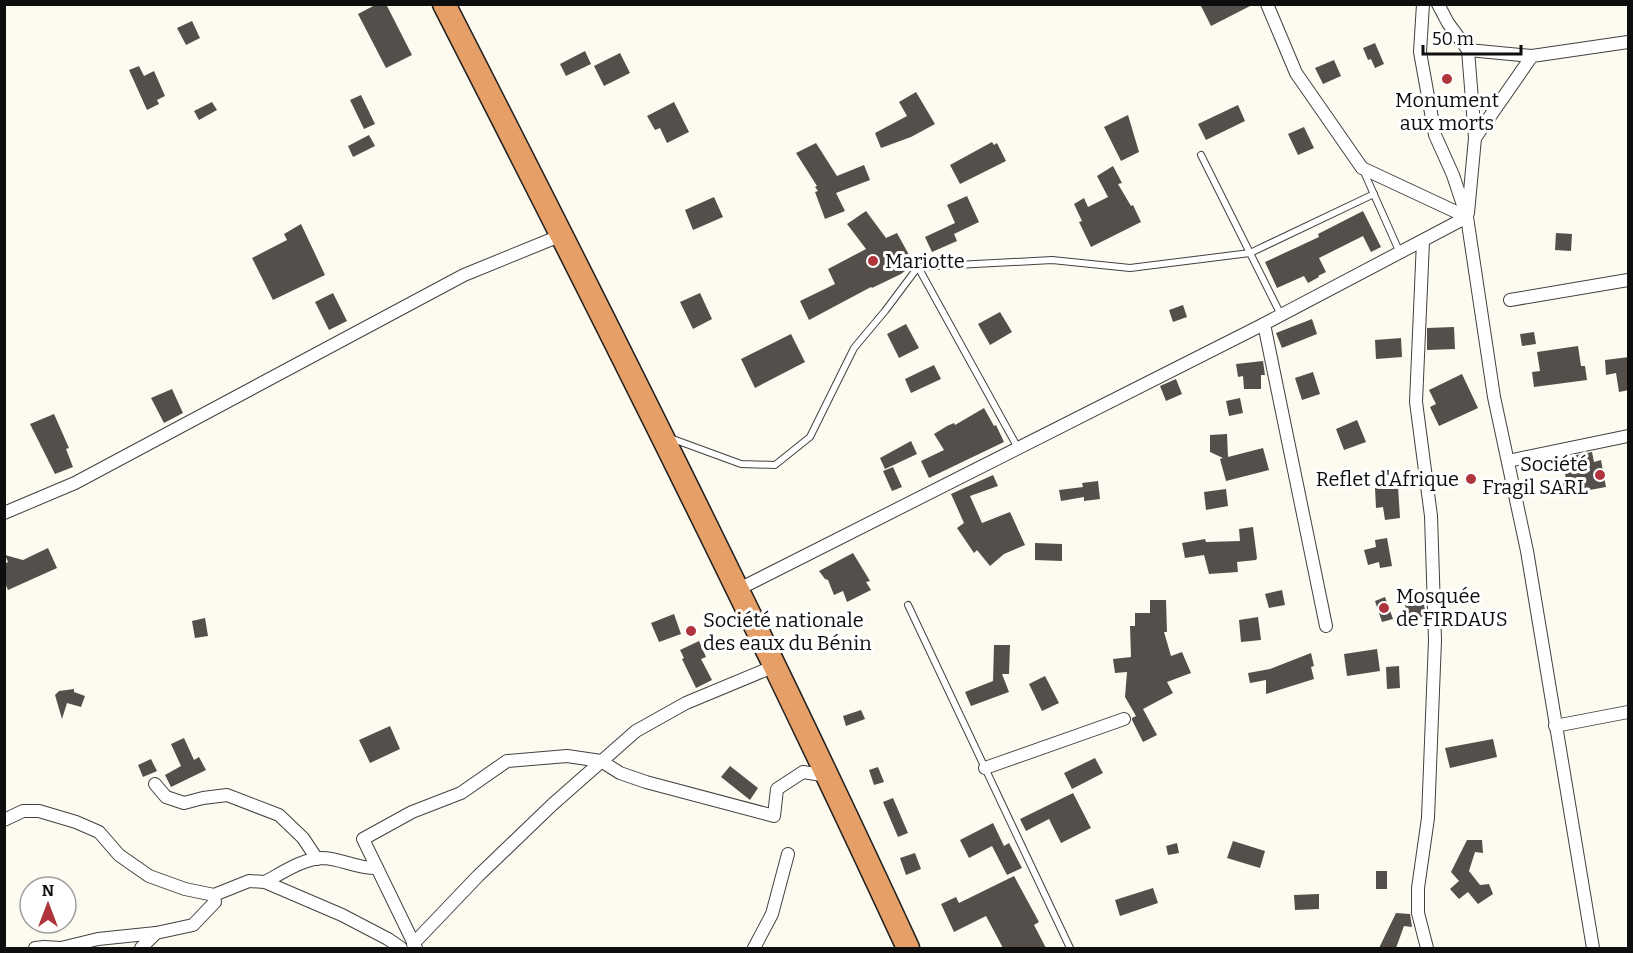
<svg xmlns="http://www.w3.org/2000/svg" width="1633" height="953" font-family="Bitter,serif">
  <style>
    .building { fill: #554f4b }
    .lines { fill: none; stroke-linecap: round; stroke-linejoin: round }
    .lane-casing { stroke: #414141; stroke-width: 8 }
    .street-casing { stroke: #414141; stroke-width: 14 }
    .highway-casing { stroke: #1f1f1f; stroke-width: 25 }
    .lane { stroke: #fff; stroke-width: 6 }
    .street { stroke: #fff; stroke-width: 12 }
    .highway { stroke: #e59f67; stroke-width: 22 }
    .poi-dot { fill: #af343b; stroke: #fff; stroke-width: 2 }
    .labels { text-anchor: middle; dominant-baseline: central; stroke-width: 6; stroke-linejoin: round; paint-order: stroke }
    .poi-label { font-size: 20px; fill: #0e0e0e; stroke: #fff; text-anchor: start }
  </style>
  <rect width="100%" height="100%" fill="#fdfbf0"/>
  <g class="building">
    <polygon points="377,4 386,4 412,55 386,68 358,14"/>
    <polygon points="1200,4 1254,4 1211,26"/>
    <polygon points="192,21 200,38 186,45 177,28"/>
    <polygon points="1375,43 1384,64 1375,68 1371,59 1368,60 1363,48"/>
    <polygon points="585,51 591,64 566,76 560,64"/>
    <polygon points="620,53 630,73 604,86 594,66"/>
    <polygon points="1334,60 1341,76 1323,84 1315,68"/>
    <polygon points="139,66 144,76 154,71 165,96 157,100 159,104 147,110 129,70"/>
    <polygon points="916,92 935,124 911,137 881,148 875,133 907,116 899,102"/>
    <polygon points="361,95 375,124 364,129 350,100"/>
    <polygon points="212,102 217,110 199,120 194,111"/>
    <polygon points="674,102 689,132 667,143 660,128 655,130 647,116"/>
    <polygon points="1238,105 1245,121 1206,140 1198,124"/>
    <polygon points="1128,115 1139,152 1121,161 1104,127"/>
    <polygon points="1304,127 1314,148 1298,155 1288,134"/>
    <polygon points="369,135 375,146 353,157 348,146"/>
    <polygon points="992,142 994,145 997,143 1006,161 960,184 950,165"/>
    <polygon points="816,143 837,176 864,165 870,180 836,193 845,211 825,219 815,192 818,191 815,187 817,186 796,153"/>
    <polygon points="1113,166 1122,183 1118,184 1131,206 1133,205 1141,222 1091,247 1079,222 1082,221 1074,204 1084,198 1088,207 1108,197 1097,176"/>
    <polygon points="967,196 979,222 954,234 957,241 932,252 925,237 955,223 947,205"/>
    <polygon points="714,197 723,217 693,230 685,210"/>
    <polygon points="866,211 886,238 897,233 914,264 901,274 872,288 871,287 809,320 800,301 835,284 828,269 866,249 847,224"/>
    <polygon points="1363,211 1381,247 1371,252 1363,236 1319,258 1326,272 1318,276 1319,277 1308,283 1304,276 1277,288 1265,262 1319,237 1318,234"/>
    <polygon points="301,224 325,275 273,300 252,258 287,240 284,234"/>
    <polygon points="1556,233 1572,234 1571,251 1555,250"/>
    <polygon points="333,293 347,321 329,330 315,302"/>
    <polygon points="700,293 712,319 693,329 680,302"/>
    <polygon points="1183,305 1187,317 1173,322 1169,310"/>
    <polygon points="1000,312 1012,332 990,345 978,324"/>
    <polygon points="1312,319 1317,334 1282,348 1276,333"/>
    <polygon points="906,324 919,348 899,358 887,334"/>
    <polygon points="1454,327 1455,349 1427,350 1427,328"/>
    <polygon points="1534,332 1536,344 1522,346 1520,334"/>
    <polygon points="791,334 805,362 755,388 741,359"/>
    <polygon points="1401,338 1402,357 1376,359 1375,340"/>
    <polygon points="1578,346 1581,366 1585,366 1587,380 1534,387 1532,372 1540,371 1537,352"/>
    <polygon points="1629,357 1629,390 1619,392 1616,373 1606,375 1605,360"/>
    <polygon points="1263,361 1265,375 1261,375 1261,389 1244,389 1243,376 1238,377 1236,364"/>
    <polygon points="934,365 941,379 911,393 905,379"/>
    <polygon points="1313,372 1320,394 1302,400 1295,378"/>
    <polygon points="1462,374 1478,408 1439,426 1430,407 1436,404 1429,390"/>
    <polygon points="1176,379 1182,394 1166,401 1160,386"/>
    <polygon points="172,389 183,413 164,423 151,398"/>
    <polygon points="1240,398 1243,413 1229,416 1226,401"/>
    <polygon points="984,408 994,426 996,425 1004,442 929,478 921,461 944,450 934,434 947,426 954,423 955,425"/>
    <polygon points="54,414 69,448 66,449 73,467 55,474 30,424"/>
    <polygon points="1357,420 1366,442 1344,450 1336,429"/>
    <polygon points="1227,434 1228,457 1263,448 1269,470 1226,481 1220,459 1223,458 1210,452 1210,435"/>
    <polygon points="911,441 917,454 885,469 880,458"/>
    <polygon points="1592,452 1594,462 1601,460 1606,487 1562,495 1560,483 1566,482 1565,473 1569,472 1567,457"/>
    <polygon points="893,467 902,487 892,491 883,471"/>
    <polygon points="993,475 998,486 970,496 982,523 1010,512 1025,545 1004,554 990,566 977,550 974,553 957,528 964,523 951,494"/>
    <polygon points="1098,481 1100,499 1084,501 1084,497 1061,501 1059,490 1083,487 1082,483"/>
    <polygon points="1398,486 1400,518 1385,520 1383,507 1376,508 1375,488"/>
    <polygon points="1226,489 1228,506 1206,510 1204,492"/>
    <polygon points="1253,527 1257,558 1256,560 1237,562 1238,572 1209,574 1204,555 1185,558 1182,543 1205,539 1206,542 1240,541 1239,529"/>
    <polygon points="1387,538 1392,566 1380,568 1379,562 1368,565 1364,550 1376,547 1375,540"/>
    <polygon points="1035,543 1062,544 1062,561 1035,560"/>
    <polygon points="48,548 57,568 8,590 4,581 4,564 8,562 5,555 23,560"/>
    <polygon points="853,553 870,581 866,582 871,590 847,602 843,591 834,595 828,580 825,579 819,571"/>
    <polygon points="1282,590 1285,605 1269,608 1265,594"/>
    <polygon points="1422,594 1426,616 1407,619 1404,597"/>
    <polygon points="1385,597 1393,619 1382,622 1375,601"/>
    <polygon points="1150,600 1166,600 1167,632 1164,632 1171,656 1182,652 1191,673 1167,682 1173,693 1143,709 1157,735 1143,742 1132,720 1132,718 1136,716 1125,697 1127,672 1115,673 1113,659 1131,657 1130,626 1135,626 1135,613 1150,613"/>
    <polygon points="674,614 681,634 659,642 651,623"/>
    <polygon points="1258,617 1261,640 1241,642 1239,620"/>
    <polygon points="205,618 208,636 195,638 192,621"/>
    <polygon points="699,641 706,657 701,659 712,680 696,688 682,659 684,658 680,650"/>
    <polygon points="994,645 1010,645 1009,674 1002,674 1009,692 971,706 965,692 993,681"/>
    <polygon points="1377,649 1380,671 1347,676 1344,654"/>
    <polygon points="1311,653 1314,666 1311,667 1314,679 1266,694 1266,680 1250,683 1248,673 1270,669"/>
    <polygon points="1399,666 1400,688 1387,689 1386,667"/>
    <polygon points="1045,676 1059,703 1042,711 1029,684"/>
    <polygon points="74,689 74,692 85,696 81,707 67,703 62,719 55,695 59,691"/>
    <polygon points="861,710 865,719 846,726 843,716"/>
    <polygon points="390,726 400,749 370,763 359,740"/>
    <polygon points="184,738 194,760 199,757 206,770 171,787 165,775 181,766 171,744"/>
    <polygon points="1493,739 1497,757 1450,768 1445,748"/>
    <polygon points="1095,758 1103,773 1072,789 1064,773"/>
    <polygon points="151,759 157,771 143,777 138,765"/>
    <polygon points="730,766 758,788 750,800 721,777"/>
    <polygon points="878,767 884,782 874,785 869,770"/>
    <polygon points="1073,793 1091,828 1061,843 1049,819 1026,831 1020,819"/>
    <polygon points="893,798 908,833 898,837 883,802"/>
    <polygon points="993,823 1004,846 1009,843 1022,868 1007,875 992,846 969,858 960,840"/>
    <polygon points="1467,840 1482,840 1483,853 1475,852 1469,871 1480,885 1489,884 1493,894 1478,904 1468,892 1459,899 1450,889 1459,881 1451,872"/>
    <polygon points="1233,841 1265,851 1260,868 1227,858"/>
    <polygon points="1177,843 1179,853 1168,855 1166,846"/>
    <polygon points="915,853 921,869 906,875 900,858"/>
    <rect x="1376" y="871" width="11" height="18"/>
    <polygon points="1014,876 1039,922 1034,925 1046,948 1003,948 986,916 954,932 941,904 956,897 959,903"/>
    <polygon points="1153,888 1158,903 1120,916 1115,900"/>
    <polygon points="1319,894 1319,909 1295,910 1294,895"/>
    <polygon points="1396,913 1410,914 1412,927 1404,926 1396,948 1379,948"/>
  </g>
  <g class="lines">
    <defs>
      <g id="lane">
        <polyline points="1201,155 1281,315"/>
        <polyline points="1364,172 1400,253"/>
        <polyline points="918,267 1018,448"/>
        <polyline points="670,438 741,464 775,465 810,437 854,348 885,311 918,267 1052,260 1130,268 1250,253 1374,194"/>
        <polyline points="908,605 1070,948"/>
      </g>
      <g id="street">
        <polyline points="1267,4 1296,73 1362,168 1467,217"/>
        <polyline points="1423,4 1420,52 1435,135 1453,175 1467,217 1494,397 1527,551 1593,948"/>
        <polyline points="1438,4 1448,23 1468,50 1475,138 1468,213"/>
        <polyline points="1468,50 1532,56"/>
        <polyline points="1475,138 1532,56 1628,42"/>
        <polyline points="1423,241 1416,402 1431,516 1435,640 1428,818 1418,888 1418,913 1427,948"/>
        <polyline points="1510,300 1628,280"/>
        <polyline points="1264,324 1326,626"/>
        <polyline points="1508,461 1628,436"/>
        <polyline points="4,513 75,483 464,275 562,235"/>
        <polyline points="739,589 1264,324 1467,217"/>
        <polyline points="1555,726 1628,712"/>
        <polyline points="985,768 1124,719"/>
        <polyline points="155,784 166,797 184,803 203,798 227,795 279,815 303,838 317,859"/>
        <polyline points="4,820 23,811 39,811 76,822 99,832 119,855 149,876 185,889 214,895 249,881 265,882 342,915 388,939 401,948"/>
        <path d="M265,882c17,-9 37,-23 57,-24 18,0 36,11 55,10"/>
        <polyline points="413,944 478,876 553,804 636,731 686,703 775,666"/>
        <polyline points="35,948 44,947 61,948 98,939 156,933 193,925 215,902 214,895"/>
        <polyline points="141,948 156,933"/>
        <polyline points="416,948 363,839 412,812 461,793 507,761 567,756 601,761 620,773 646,782 774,816 777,789 803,772 828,776"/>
        <polyline points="754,948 772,914 788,854"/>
      </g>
      <path id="highway" d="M444,4c160,313 317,626 464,944"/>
    </defs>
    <use href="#lane" class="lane-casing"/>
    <use href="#street" class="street-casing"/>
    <use href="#highway" class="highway-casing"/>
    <use href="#lane" class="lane"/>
    <use href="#street" class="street"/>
    <use href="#highway" class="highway"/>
  </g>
  <g class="poi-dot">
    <circle cx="1447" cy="79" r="6"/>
    <circle cx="873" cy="261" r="6"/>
    <circle cx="1600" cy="475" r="6"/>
    <circle cx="1471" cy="479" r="6"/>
    <circle cx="1384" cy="608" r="6"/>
    <circle cx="691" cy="631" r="6"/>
  </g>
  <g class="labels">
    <g class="poi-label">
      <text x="1447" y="100" text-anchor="middle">Monument<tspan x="1447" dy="23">aux morts</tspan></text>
      <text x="885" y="261">Mariotte</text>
      <text x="1588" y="464" text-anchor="end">Société<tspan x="1588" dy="23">Fragil SARL</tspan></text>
      <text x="1459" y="479" text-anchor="end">Reflet d'Afrique</text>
      <text x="1396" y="596">Mosquée<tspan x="1396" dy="23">de FIRDAUS</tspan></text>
      <text x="703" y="620">Société nationale<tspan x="703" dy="23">des eaux du Bénin</tspan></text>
    </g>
  </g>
  <rect width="1633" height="953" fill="none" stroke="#0e0e0e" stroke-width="12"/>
  <g transform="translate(48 905)"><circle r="28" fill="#ffffff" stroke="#9f9f9f" stroke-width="1.5"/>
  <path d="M0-4.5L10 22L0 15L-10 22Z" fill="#af343b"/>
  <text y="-9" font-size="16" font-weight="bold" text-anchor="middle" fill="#0e0e0e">N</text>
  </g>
  <path d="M1423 45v9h98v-9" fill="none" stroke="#0e0e0e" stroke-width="3"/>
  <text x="1432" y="45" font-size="18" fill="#0e0e0e" stroke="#ffffff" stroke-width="4.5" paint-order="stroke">50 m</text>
</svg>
